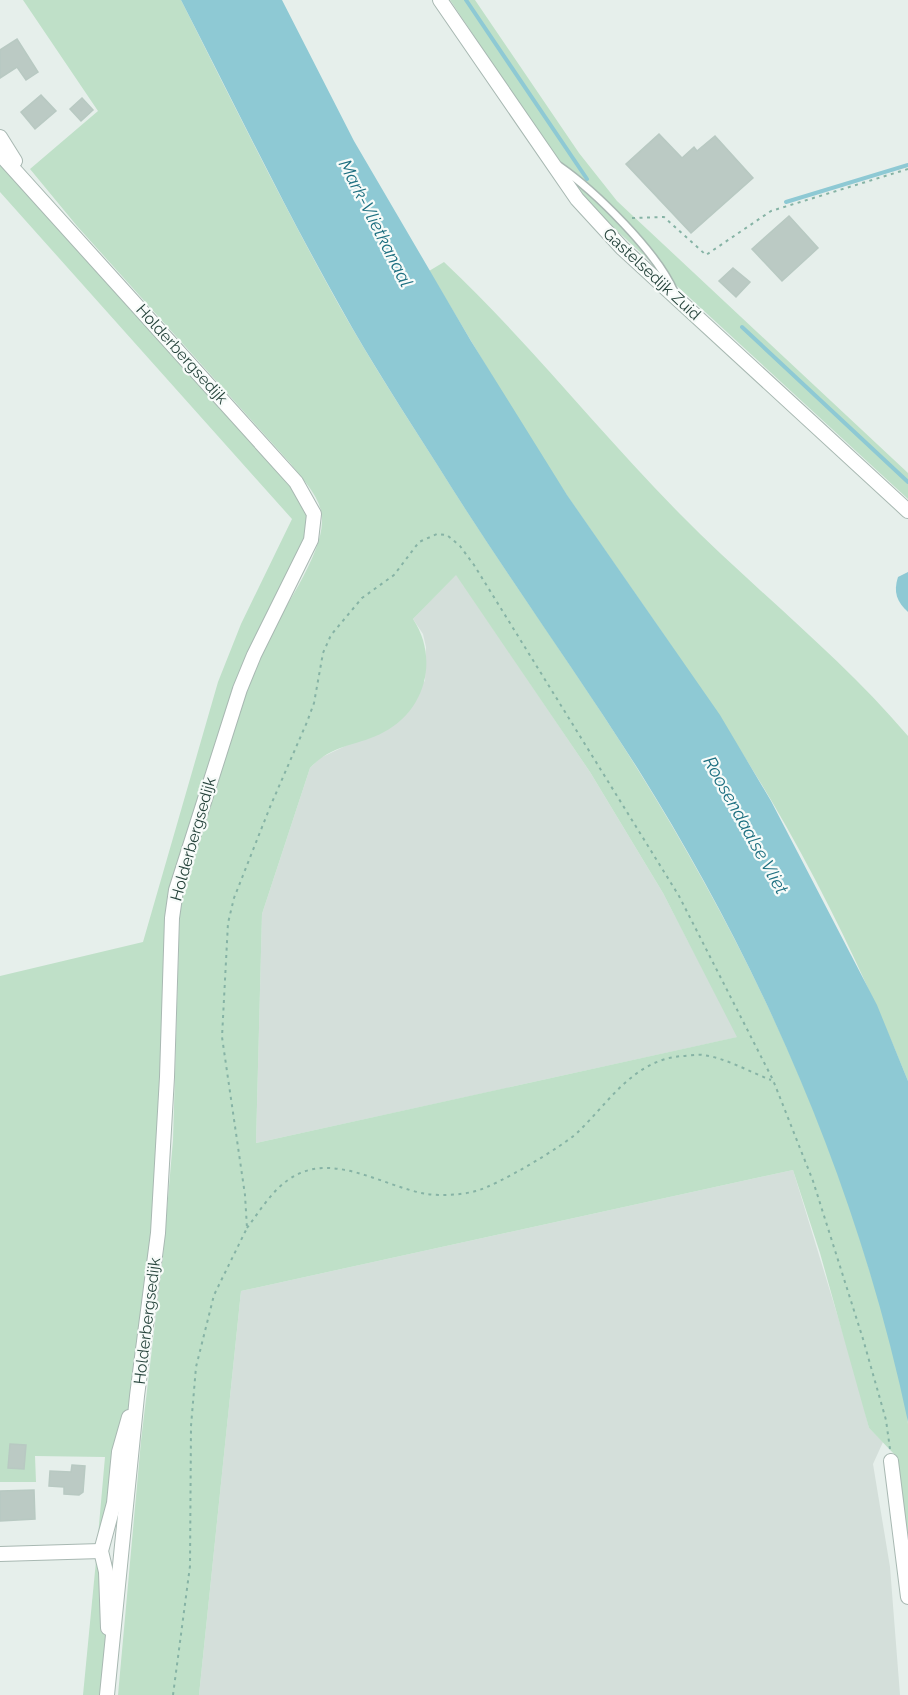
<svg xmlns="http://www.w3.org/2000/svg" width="908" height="1695" font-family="Raleway,sans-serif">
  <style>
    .built { fill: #d4dfda }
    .green { fill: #bfe0c8; fill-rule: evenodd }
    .water { fill: #8ec9d4 }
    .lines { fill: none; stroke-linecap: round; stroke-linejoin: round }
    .stream { stroke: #8ec9d4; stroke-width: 4 }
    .building { fill: #bbcac4; stroke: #b8c9c2; stroke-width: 1.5 }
    .service-casing { stroke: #a8b8b2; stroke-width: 10 }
    .minor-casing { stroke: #a8b8b2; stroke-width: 16 }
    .path { stroke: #86b3a5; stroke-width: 2; stroke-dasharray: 3 4.5; stroke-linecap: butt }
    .service { stroke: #fff; stroke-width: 7 }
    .minor { stroke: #fff; stroke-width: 14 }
    .labels { text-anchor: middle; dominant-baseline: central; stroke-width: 4.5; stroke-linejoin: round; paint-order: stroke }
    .street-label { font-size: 16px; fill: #24423a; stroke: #f7fbf9 }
    .water-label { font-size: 18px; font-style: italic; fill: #1c6f80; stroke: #f7fbf9 }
  </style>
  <rect width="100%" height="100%" fill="#e6efeb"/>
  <g class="built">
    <polygon points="456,574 590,772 663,893 738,1037 256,1143 262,914 310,768 320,758 356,741 425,681 426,647 423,634 413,619"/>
    <polygon points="793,1170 856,1376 869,1428 883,1442 873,1464 890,1567 900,1695 199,1695 241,1291"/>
  </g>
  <g class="green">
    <path d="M23,0h158c52,103 103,207 159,307 31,55 66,109 100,162 64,103 136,201 200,304 95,153 176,318 228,492 14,47 37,112 40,159 0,37 0,76 0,113l-13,-82 -26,-27 -49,-175 -27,-83 -552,121 -42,404h-81l23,-254 22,-185 10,-116 7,-233 4,-20c25,-79 46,-162 79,-238 16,-35 59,-92 59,-128 1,-22 -19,-41 -32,-58l-213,-237 -47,-57 68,-58zM456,575l134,197 73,121 74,144 -481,106 6,-229 48,-146c25,-26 47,-21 74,-36 42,-22 55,-74 29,-113z"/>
    <polygon points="450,0 475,0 579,153 617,201 908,473 908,499 601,216 574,185"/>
    <path d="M0,157l281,310 32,57 -34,70 -100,277 -12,197 -29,310c-16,52 -25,106 -40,158l7,-79 -70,-1 1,26h-36v-506l143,-34 75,-260 23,-58 51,-105 -292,-327z"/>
    <path d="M444,262c84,79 155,170 236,252 75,76 159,141 228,222v345c-39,-96 -84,-191 -137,-281 -62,-104 -134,-203 -203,-303 -49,-73 -93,-151 -139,-226z"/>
    <polygon points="96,1561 100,1565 108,1636 107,1695 83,1695"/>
  </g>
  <g class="water">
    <path d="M181,0h101l72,141 117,200 96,154 153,220 51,86 106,204 31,76v341c-49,-233 -144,-452 -270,-653 -65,-102 -136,-200 -200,-303 -33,-52 -67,-104 -97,-158 -57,-101 -107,-205 -160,-308z"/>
    <path d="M908,572v40c-11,-10 -15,-20 -10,-35z"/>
  </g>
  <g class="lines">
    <g class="stream">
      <polyline points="466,0 587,179"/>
      <polyline points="786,202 908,165"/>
      <polyline points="742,327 908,482"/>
    </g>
  </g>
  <g class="building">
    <polygon points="17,39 38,72 26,80 17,67 0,78 0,50"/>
    <polygon points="41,95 56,111 35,129 21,112"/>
    <polygon points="82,98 93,110 81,121 70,109"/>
    <polygon points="659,134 682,158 694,147 697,151 715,136 753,178 691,233 626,164"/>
    <polygon points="789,216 818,248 782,281 752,249"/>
    <polygon points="733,268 750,282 736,297 719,281"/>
    <polygon points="10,1444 26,1445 24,1469 8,1468"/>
    <polygon points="72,1465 85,1466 83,1492 79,1495 64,1494 64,1487 49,1486 50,1471 71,1472"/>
    <polygon points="34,1490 35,1519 0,1521 0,1491"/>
  </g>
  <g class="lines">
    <defs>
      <path id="service" d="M559,166c36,25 98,86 115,126"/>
      <g id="minor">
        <polyline points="440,0 577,199 622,248 908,511"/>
        <polyline points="0,137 15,161"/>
        <polyline points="0,154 296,482 314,514 311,540 254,655 240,689 176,890 172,918 167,1077 158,1233 137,1396 107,1695"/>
        <polyline points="891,1461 908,1597"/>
        <polyline points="0,1554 101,1551"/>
        <polyline points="108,1628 106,1572 101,1551 114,1503 119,1452 129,1417"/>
      </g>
    </defs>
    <use href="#service" class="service-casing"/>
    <use href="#minor" class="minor-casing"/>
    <g class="path">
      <polyline points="632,218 664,217 706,255 771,211 908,169"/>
      <path d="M247,1228c12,-16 24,-36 41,-48 43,-31 95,7 139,14 15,2 34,1 49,-3 22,-6 86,-44 102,-59 32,-31 55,-71 103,-76 7,0 16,-2 22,-1 23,3 47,17 68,25"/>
      <polyline points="173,1695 190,1566 191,1426 196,1367 214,1295 247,1228 245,1195 222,1037 228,923 234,898 270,807 307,722 314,703 323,653 331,635 362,598 394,575 419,542 437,534 447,535 460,546 474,565 679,896 773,1080 813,1181 863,1339 886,1420 890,1449"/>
    </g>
    <use href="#service" class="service"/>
    <use href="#minor" class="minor"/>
  </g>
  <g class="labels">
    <g class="street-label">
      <text transform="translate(652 274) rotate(43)">Gastelsedijk Zuid</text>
      <text transform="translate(182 354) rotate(48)">Holderbergsedijk</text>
      <text transform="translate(193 839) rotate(-74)">Holderbergsedijk</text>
      <text transform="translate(147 1321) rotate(-83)">Holderbergsedijk</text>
    </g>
    <g class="water-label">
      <text transform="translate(376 223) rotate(63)">Mark-Vlietkanaal</text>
      <text transform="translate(746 825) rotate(61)">Roosendaalse Vliet</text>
    </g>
  </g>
</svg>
